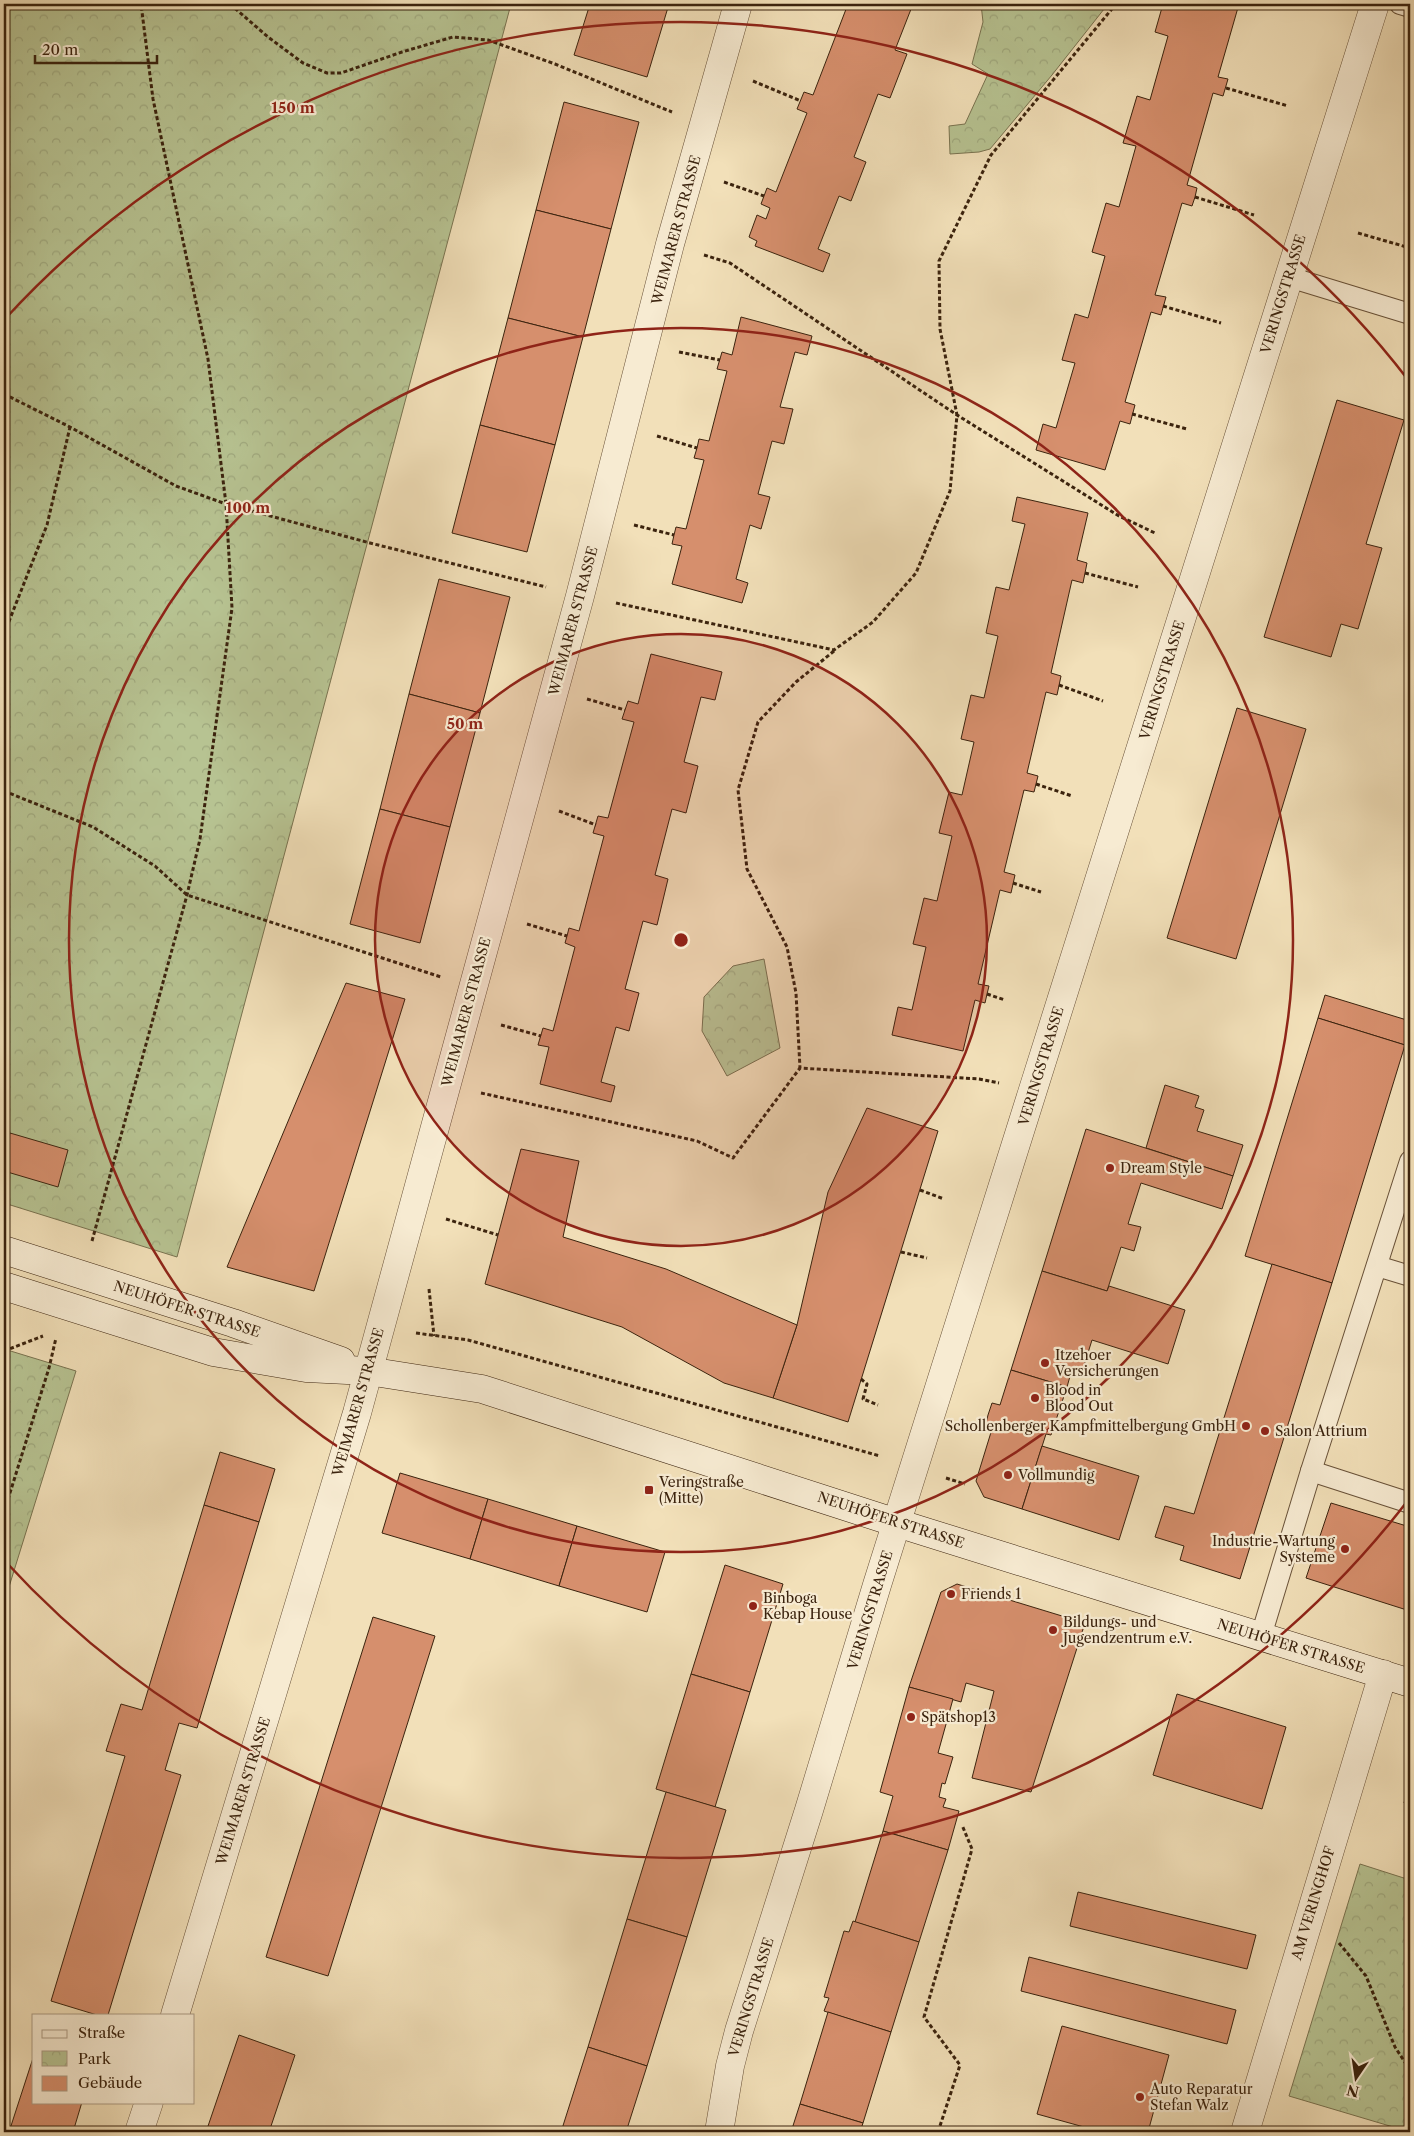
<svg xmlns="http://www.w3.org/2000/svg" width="1414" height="2136" font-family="'Libre Caslon Text',serif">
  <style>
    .park { fill: url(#park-crowns); stroke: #797350 }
    .building { fill: #d68f6d; stroke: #3b230e }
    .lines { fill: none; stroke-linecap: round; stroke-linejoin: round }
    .lane-casing { stroke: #695239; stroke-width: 22 }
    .street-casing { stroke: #695239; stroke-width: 29 }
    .secondary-casing { stroke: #3b230e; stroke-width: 29 }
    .path { stroke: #3b230e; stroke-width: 3; stroke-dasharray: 4 2.5; stroke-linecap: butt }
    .lane { stroke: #f7ebd2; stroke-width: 20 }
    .street { stroke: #f7ebd2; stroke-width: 28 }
    .secondary { stroke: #f7ebd2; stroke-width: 28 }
    .ring { fill: none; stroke: #8f2418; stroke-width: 2.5 }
    .poi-dot { fill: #8f2418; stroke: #f7ebd2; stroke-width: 2 }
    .labels { text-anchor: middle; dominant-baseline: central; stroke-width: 4.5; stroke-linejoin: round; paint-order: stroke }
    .street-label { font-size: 14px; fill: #3b230e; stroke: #f7ebd2 }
    .poi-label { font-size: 14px; fill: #3b230e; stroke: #f7ebd2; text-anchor: start }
    .centre { fill: #8f2418; stroke: #f7ebd2; stroke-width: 2.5 }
    .ring-label { font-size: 15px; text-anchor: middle; font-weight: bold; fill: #8f2418; stroke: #f7ebd2; stroke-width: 4.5; stroke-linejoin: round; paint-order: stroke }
  </style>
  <defs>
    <pattern id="park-crowns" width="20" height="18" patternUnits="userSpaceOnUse" patternTransform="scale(1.25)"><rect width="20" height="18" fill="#b7c392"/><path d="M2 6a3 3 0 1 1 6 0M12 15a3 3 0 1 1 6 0" fill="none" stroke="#9ea77d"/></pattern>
  </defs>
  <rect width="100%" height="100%" fill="#f2e0b9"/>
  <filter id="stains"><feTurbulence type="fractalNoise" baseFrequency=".004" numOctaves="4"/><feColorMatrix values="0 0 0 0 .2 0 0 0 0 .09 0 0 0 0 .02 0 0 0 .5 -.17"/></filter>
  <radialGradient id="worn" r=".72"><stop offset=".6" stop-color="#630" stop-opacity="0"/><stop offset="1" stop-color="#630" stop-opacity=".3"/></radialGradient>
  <g class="park">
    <polygon points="4,4 511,4 177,1257 4,1203"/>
    <polygon points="981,4 1108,4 1052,75 990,149 979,152 950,154 949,126 965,124 988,74 972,64 983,22"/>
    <polygon points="764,959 780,1048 727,1076 702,1031 704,997 733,966"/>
    <polygon points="4,1349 76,1371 4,1603"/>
    <polygon points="1360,1864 1410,1880 1410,2132 1289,2096"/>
  </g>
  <g class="building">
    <polygon points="590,4 669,4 647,77 574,55"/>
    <polygon points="848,4 913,4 895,50 907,54 890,98 878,94 854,157 866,162 851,201 839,196 818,249 830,254 823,272 755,246 757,241 749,237 757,215 766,219 770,208 761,204 767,188 776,192 807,113 797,109 804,92 813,95"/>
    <polygon points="1163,4 1239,4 1218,77 1228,79 1223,96 1213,93 1187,185 1197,188 1195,197 1192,206 1182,203 1155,295 1166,297 1161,315 1151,312 1125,402 1135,405 1130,424 1120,421 1105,470 1036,450 1043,424 1056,428 1075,363 1062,360 1075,314 1088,318 1105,256 1092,252 1106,203 1119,207 1136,146 1123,143 1137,96 1150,100 1168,36 1155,32"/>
    <polygon points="564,102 639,122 611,229 536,210"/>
    <polygon points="536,210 611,229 583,337 508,318"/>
    <polygon points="741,317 812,336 807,355 795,352 780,407 793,409 784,444 772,441 758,494 770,497 761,529 750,525 736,579 748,583 742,603 672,584 682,546 672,544 674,535 676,527 686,529 704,460 694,458 697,448 699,439 709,441 727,371 717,369 722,352 732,355"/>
    <polygon points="508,318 583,337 555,445 480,425"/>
    <polygon points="1337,400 1404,420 1366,544 1382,548 1358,629 1341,624 1331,657 1264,637"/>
    <polygon points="480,425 555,445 527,552 452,533"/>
    <polygon points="1017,497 1088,513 1077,560 1087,563 1083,583 1072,580 1051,673 1061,676 1057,695 1046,692 1027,773 1038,776 1034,792 1024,790 1004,872 1015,875 1011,893 1000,890 978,984 989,986 987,994 985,1003 975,1000 963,1051 892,1035 898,1007 912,1010 926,947 913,944 924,898 937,901 952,836 939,833 949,792 962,795 974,742 961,739 971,695 984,698 998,636 986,633 996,587 1009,590 1025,524 1012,521"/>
    <polygon points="439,579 510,597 480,713 409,694"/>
    <polygon points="651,654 722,672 715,700 701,697 684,762 698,766 686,813 672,809 655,875 668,879 657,925 643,921 625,989 639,993 629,1031 616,1027 601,1082 615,1086 611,1102 540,1084 549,1047 538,1045 543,1028 553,1031 575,947 565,943 567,936 569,928 579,931 604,836 593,833 598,816 608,818 634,722 622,719 628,701 638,704"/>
    <polygon points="409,694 480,713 450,827 380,809"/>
    <polygon points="1237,708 1306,729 1236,959 1167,938"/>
    <polygon points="380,809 450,827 420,943 350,924"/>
    <polygon points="346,983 405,999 314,1291 227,1267"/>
    <polygon points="1325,995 1410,1021 1405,1045 1318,1018"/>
    <polygon points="1318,1018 1405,1045 1332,1283 1245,1256"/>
    <polygon points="1165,1085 1199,1096 1195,1107 1204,1110 1197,1131 1243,1145 1233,1176 1146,1148"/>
    <polygon points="867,1108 938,1131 848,1422 773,1398 797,1325 828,1192"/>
    <polygon points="1086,1129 1233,1176 1222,1209 1141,1183 1128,1224 1141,1227 1134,1251 1121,1247 1107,1291 1042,1271"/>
    <polygon points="10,1133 68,1150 58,1187 4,1171 4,1154"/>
    <polygon points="521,1149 579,1161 563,1237 666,1269 797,1325 773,1398 724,1383 622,1327 485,1284"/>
    <polygon points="1272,1264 1332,1283 1240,1579 1180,1560 1184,1546 1155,1537 1165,1506 1194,1514"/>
    <polygon points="1042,1271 1107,1291 1109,1286 1185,1310 1168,1364 1092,1340 1082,1372 1072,1369 1067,1387 1011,1370"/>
    <polygon points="1011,1370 1067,1387 1051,1435 1046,1434 1022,1509 984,1497 976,1481 992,1429 985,1427 988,1415 992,1403 1000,1405"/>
    <polygon points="1042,1446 1139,1476 1119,1540 1022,1509"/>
    <polygon points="220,1452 275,1469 259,1522 204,1505"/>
    <polygon points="400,1473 488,1499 470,1559 382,1533"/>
    <polygon points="488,1499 577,1526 559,1586 470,1559"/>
    <polygon points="1331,1503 1410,1527 1410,1611 1306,1578"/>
    <polygon points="204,1505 259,1522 197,1728 179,1723 165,1770 181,1775 108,2015 97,2015 51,2001 125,1756 106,1751 121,1704 142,1710"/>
    <polygon points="577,1526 665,1552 647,1612 559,1586"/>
    <polygon points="725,1565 783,1584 750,1692 691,1674"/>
    <polygon points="957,1584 1085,1623 1031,1792 972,1778 994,1691 966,1683 961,1702 909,1687 941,1592"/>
    <polygon points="373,1617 435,1636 328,1976 266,1957"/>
    <polygon points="691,1674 750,1692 715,1807 656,1789"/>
    <polygon points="909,1687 953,1699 938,1753 953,1757 945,1784 942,1783 939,1797 946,1799 943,1807 959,1811 948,1850 883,1831 893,1796 880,1792"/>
    <polygon points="1177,1694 1286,1727 1262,1809 1153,1775"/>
    <polygon points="1410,1780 1410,1804 1404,1803"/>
    <polygon points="666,1792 726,1810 687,1937 627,1919"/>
    <polygon points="883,1831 948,1850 919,1942 855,1922"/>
    <polygon points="1078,1892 1256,1935 1247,1969 1070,1926"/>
    <polygon points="627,1919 687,1937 647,2066 588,2047"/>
    <polygon points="853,1921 919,1942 891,2032 824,2011 829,1998 824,1997 844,1931 849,1932"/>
    <polygon points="1029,1957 1236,2010 1227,2044 1021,1991"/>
    <polygon points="828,2012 891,2032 863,2123 800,2104"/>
    <polygon points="1062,2026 1169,2055 1148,2132 1102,2132 1037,2114"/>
    <polygon points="239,2035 295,2055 269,2132 206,2132"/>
    <polygon points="588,2047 647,2066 626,2132 561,2132"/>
    <polygon points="34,2055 34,2102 82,2102 73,2132 9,2132"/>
    <polygon points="800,2104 863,2123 860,2132 791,2132"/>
  </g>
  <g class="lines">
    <defs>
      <g id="lane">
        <polyline points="1400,4 1410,7"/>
        <polyline points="1289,277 1410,314"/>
        <polyline points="1377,1266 1410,1276"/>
        <polyline points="1311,1471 1410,1503"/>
        <polyline points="1261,1636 1311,1471 1410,1161"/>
      </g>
      <g id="street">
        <polyline points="175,2015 357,1413 580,596 670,244 738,4"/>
        <polyline points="139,2132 149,2102"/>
        <polyline points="719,2132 730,2066 739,2031 809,1810 877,1585 1375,4"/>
        <polyline points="1245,2132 1383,1674"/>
      </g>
      <g id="secondary">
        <polyline points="4,1250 233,1323 341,1361"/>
        <polyline points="4,1286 213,1352 306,1368 368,1371 482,1389 897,1523 1410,1683"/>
      </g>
    </defs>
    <use href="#lane" class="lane-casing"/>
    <use href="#street" class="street-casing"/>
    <use href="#secondary" class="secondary-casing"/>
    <g class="path">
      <polyline points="230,4 268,37 303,63 327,73 341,73 402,52 453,37 488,40 555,64 672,112"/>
      <polyline points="753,81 801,101"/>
      <polyline points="1226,88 1288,106"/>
      <polyline points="724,182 764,196"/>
      <polyline points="1195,197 1254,215"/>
      <polyline points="1358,233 1410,248"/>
      <polyline points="704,255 730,263 957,415 1119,516 1155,533"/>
      <polyline points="1163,306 1221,323"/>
      <polyline points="679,352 720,360"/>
      <polyline points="4,394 70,427 176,486 226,504 370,543 546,587"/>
      <polyline points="1132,414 1187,429"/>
      <polyline points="657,436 697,448"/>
      <polyline points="634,525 674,535"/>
      <polyline points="1085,573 1138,587"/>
      <polyline points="616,603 834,650 873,622 916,573 950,491 957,415 940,329 939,261 991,155 1116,4"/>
      <polyline points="4,634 47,525 70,427"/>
      <polyline points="834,651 796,682 758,722 738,790 747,869 787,947 796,993 800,1068 979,1079 999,1083"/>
      <polyline points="1059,685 1103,701"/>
      <polyline points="587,699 625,710"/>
      <polyline points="1036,784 1072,796"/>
      <polyline points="4,791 93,827 155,866 187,895 441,977"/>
      <polyline points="559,811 596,825"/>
      <polyline points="1013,883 1041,892"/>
      <polyline points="527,924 567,936"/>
      <polyline points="987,994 1005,1000"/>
      <polyline points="501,1025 541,1036"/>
      <polyline points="481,1093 697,1141 733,1158 800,1068"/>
      <polyline points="920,1190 944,1199"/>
      <polyline points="446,1219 498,1235"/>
      <polyline points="92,1241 187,895 200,839 232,608 226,504 208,359 153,99 141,4"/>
      <polyline points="901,1252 927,1258"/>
      <polyline points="429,1289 434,1336"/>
      <polyline points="416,1333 468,1340 880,1456"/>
      <polyline points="4,1351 43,1336"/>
      <polyline points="861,1379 867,1384 863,1399 878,1405"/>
      <polyline points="946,1478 965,1484"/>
      <polyline points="4,1512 49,1368 56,1338"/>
      <polyline points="1339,1943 1366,1976 1395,2047 1410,2070"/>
      <polyline points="938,2132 960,2065 924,2017 972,1849 962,1825"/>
    </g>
    <use href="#lane" class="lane"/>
    <use href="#street" class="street"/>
    <use href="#secondary" class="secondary"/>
  </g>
  <circle cx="681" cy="940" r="306" fill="#8f2418" fill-opacity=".12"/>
  <g class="ring">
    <circle cx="681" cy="940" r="306"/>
    <circle cx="681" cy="940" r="612"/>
    <path d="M1409 1499A918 918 0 0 1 4 1560M4 320A918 918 0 0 1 1409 381"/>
  </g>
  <g class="poi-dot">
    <circle cx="1110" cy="1168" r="5"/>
    <circle cx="1045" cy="1363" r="5"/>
    <circle cx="1035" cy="1398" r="5"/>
    <circle cx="1246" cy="1426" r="5"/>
    <circle cx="1265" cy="1431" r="5"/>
    <circle cx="1008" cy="1475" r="5"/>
    <rect x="644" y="1485" width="10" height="10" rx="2.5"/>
    <circle cx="1345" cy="1549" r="5"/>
    <circle cx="951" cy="1594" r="5"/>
    <circle cx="753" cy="1606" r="5"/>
    <circle cx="1053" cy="1630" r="5"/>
    <circle cx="911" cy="1717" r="5"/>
    <circle cx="1140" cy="2097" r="5"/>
  </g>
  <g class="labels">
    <g class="street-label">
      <text transform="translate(676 230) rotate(-75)">WEIMARER STRASSE</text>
      <text transform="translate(1283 294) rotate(-73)">VERINGSTRASSE</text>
      <text transform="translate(573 621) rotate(-75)">WEIMARER STRASSE</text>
      <text transform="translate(1162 680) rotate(-73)">VERINGSTRASSE</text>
      <text transform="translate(466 1012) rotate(-75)">WEIMARER STRASSE</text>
      <text transform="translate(1041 1066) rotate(-73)">VERINGSTRASSE</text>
      <text transform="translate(187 1309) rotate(18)">NEUHÖFER STRASSE</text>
      <text transform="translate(358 1402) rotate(-74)">WEIMARER STRASSE</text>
      <text transform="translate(891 1520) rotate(18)">NEUHÖFER STRASSE</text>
      <text transform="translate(870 1610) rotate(-73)">VERINGSTRASSE</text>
      <text transform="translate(1291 1646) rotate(17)">NEUHÖFER STRASSE</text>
      <text transform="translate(243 1791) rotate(-73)">WEIMARER STRASSE</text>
      <text transform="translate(1313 1903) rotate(-73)">AM VERINGHOF</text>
      <text transform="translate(751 1997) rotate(-73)">VERINGSTRASSE</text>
    </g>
    <g class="poi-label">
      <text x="1120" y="1168">Dream Style</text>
      <text x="1055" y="1355">Itzehoer<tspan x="1055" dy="16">Versicherungen</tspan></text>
      <text x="1045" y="1390">Blood in<tspan x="1045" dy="16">Blood Out</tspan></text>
      <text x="1236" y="1426" text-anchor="end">Schollenberger Kampfmittelbergung GmbH</text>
      <text x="1275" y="1431">Salon Attrium</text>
      <text x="1018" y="1475">Vollmundig</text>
      <text x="659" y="1482">Veringstraße<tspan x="659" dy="16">(Mitte)</tspan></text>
      <text x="1335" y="1541" text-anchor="end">Industrie-Wartung<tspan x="1335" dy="16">Systeme</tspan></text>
      <text x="961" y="1594">Friends 1</text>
      <text x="763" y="1598">Binboga<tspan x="763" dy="16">Kebap House</tspan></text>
      <text x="1063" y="1622">Bildungs- und<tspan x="1063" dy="16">Jugendzentrum e.V.</tspan></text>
      <text x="921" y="1717">Spätshop13</text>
      <text x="1150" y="2089">Auto Reparatur<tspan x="1150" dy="16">Stefan Walz</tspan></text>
    </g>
  </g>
  <circle cx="681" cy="940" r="8" class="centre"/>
  <g class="ring-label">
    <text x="293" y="113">150 m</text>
    <text x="248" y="513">100 m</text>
    <text x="465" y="729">50 m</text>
  </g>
  <rect width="1414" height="2136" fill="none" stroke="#f2e0b9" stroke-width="20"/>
  <rect x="5" y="5" width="1404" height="2126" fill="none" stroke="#3b230e" stroke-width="2.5"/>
  <rect x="10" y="10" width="1394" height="2116" fill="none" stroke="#3b230e"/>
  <rect x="32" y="2014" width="162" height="90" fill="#f7ebd2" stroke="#ac9b84"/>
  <rect x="42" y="2030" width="25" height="8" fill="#f7ebd2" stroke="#ac9b84"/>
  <text x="78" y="2038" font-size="15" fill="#3b230e">Straße</text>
  <rect x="42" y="2051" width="25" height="15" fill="url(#park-crowns)" stroke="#ac9b84"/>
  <text x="78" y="2064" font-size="15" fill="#3b230e">Park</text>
  <rect x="42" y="2076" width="25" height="15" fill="#d68f6d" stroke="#ac9b84"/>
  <text x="78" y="2088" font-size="15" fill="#3b230e">Gebäude</text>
  <g transform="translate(1356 2078) rotate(193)" stroke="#f7ebd2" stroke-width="4" paint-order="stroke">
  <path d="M0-4L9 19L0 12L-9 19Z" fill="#3b230e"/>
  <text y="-8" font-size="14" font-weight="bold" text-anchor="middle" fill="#3b230e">N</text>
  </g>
  <path d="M35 55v8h122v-8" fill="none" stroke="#3b230e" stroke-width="2.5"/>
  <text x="42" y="55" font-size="15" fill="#3b230e" stroke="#f7ebd2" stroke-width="4" paint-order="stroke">20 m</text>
  <rect width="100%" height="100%" filter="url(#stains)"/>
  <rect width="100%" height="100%" fill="url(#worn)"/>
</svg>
